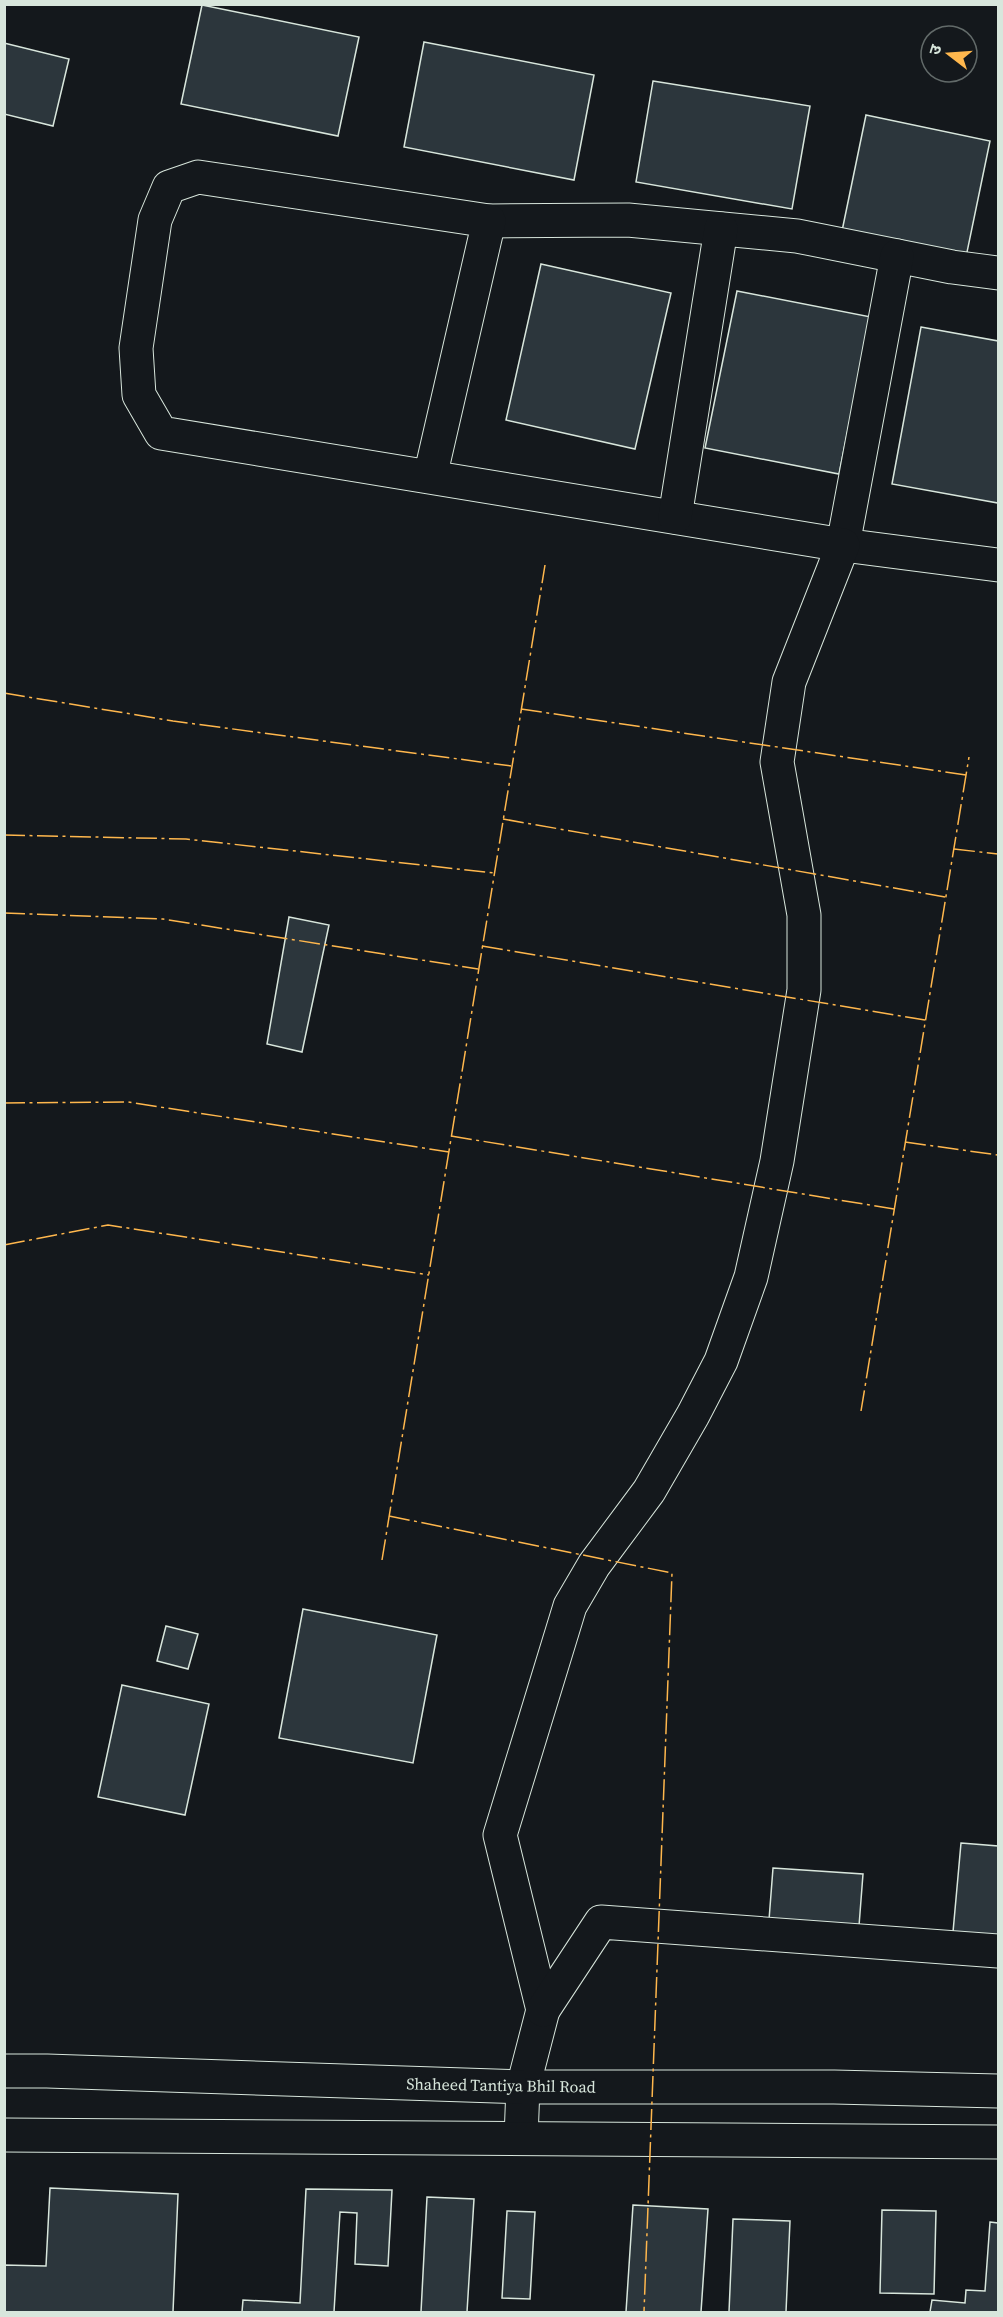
<svg xmlns="http://www.w3.org/2000/svg" width="1003" height="2317" font-family="'Source Serif 4','Noto Sans Devanagari',serif">
  <style>
    .building { fill: #2c363c; stroke: #d8e6dc; stroke-width: 1.5 }
    .lines { fill: none; stroke-linecap: round; stroke-linejoin: round }
    .minor-casing { stroke: #d8e6dc; stroke-width: 35 }
    .major-casing { stroke: #d8e6dc; stroke-width: 35 }
    .minor { stroke: #14181c; stroke-width: 33 }
    .major { stroke: #14181c; stroke-width: 33 }
    .power { stroke: #ffb74d; stroke-width: 1.5; stroke-dasharray: 21 4.5 3 4.5; stroke-linecap: butt }
    .labels { text-anchor: middle; dominant-baseline: central; stroke-width: 4.5; stroke-linejoin: round; paint-order: stroke }
    .street-label { font-size: 16px; fill: #d8e6dc; stroke: #14181c }
  </style>
  <rect width="100%" height="100%" fill="#14181c"/>
  <g class="building">
    <polygon points="202,5 359,37 338,136 181,104"/>
    <polygon points="424,42 594,75 574,180 404,147"/>
    <polygon points="4,43 69,59 53,126 4,114"/>
    <polygon points="653,81 810,106 792,209 636,182"/>
    <polygon points="866,115 990,141 966,257 842,231"/>
    <polygon points="541,264 671,293 635,449 506,420"/>
    <polygon points="737,291 871,317 839,474 705,448"/>
    <polygon points="921,327 998,341 998,503 892,484"/>
    <polygon points="289,917 329,925 302,1052 267,1044"/>
    <polygon points="303,1609 437,1635 413,1763 279,1738"/>
    <polygon points="166,1626 198,1634 188,1669 157,1661"/>
    <polygon points="122,1685 209,1704 185,1815 98,1797"/>
    <polygon points="961,1843 998,1846 998,1936 953,1932"/>
    <polygon points="773,1868 863,1874 859,1926 769,1920"/>
    <polygon points="50,2188 178,2194 173,2312 4,2312 4,2265 46,2266"/>
    <polygon points="306,2189 392,2190 388,2266 355,2264 357,2213 340,2212 334,2312 242,2312 243,2300 300,2303"/>
    <polygon points="427,2197 474,2199 467,2312 421,2312"/>
    <polygon points="633,2205 708,2209 701,2312 626,2312"/>
    <polygon points="882,2210 936,2211 934,2294 880,2293"/>
    <polygon points="507,2211 535,2212 530,2299 502,2298"/>
    <polygon points="733,2219 790,2221 786,2312 729,2312"/>
    <polygon points="990,2222 998,2223 998,2312 930,2312 932,2300 965,2303 966,2290 985,2291"/>
  </g>
  <g class="lines">
    <defs>
      <g id="minor">
        <polyline points="489,221 628,220 797,236 952,267 998,273"/>
        <polyline points="897,256 843,545 998,565"/>
        <polyline points="430,477 489,221 198,177 169,187 155,220 136,348 139,395 161,433 843,545 789,682 777,762 804,915 804,990 777,1161 751,1277 721,1361 693,1415 649,1491 594,1565 570,1606 500,1835 543,2010 523,2087 521,2138"/>
        <polyline points="675,517 721,229"/>
        <polyline points="543,2010 601,1922 998,1951"/>
      </g>
      <g id="major">
        <polyline points="4,2071 47,2071 523,2087 834,2087 998,2091"/>
        <polyline points="4,2135 998,2142"/>
      </g>
    </defs>
    <use href="#minor" class="minor-casing"/>
    <use href="#major" class="major-casing"/>
    <use href="#minor" class="minor"/>
    <use href="#major" class="major"/>
    <g class="power">
      <polyline points="4,693 173,721 511,766"/>
      <polyline points="521,709 966,775"/>
      <polyline points="503,819 945,897"/>
      <polyline points="4,835 186,839 494,873"/>
      <polyline points="954,849 998,854"/>
      <polyline points="4,913 163,919 478,969"/>
      <polyline points="482,946 925,1020"/>
      <polyline points="4,1103 128,1102 449,1152"/>
      <polyline points="451,1136 894,1209"/>
      <polyline points="905,1142 998,1155"/>
      <polyline points="4,1245 108,1225 429,1275"/>
      <polyline points="861,1411 969,757"/>
      <polyline points="389,1516 672,1573 644,2312"/>
      <polyline points="382,1560 545,565"/>
    </g>
  </g>
  <g class="labels">
    <g class="street-label">
      <text transform="translate(501 2085) rotate(1)">Shaheed Tantiya Bhil Road</text>
    </g>
  </g>
  <rect width="1003" height="2317" fill="none" stroke="#d8e6dc" stroke-width="12"/>
  <g transform="translate(949 54) rotate(287)"><circle r="28" fill="#14181c" stroke="#626a69" stroke-width="1.5"/>
  <path d="M0-4.5L10 22L0 15L-10 22Z" fill="#ffb74d"/>
  <text y="-9" font-size="16" font-weight="bold" text-anchor="middle" fill="#d8e6dc">उ</text>
  </g>
</svg>
